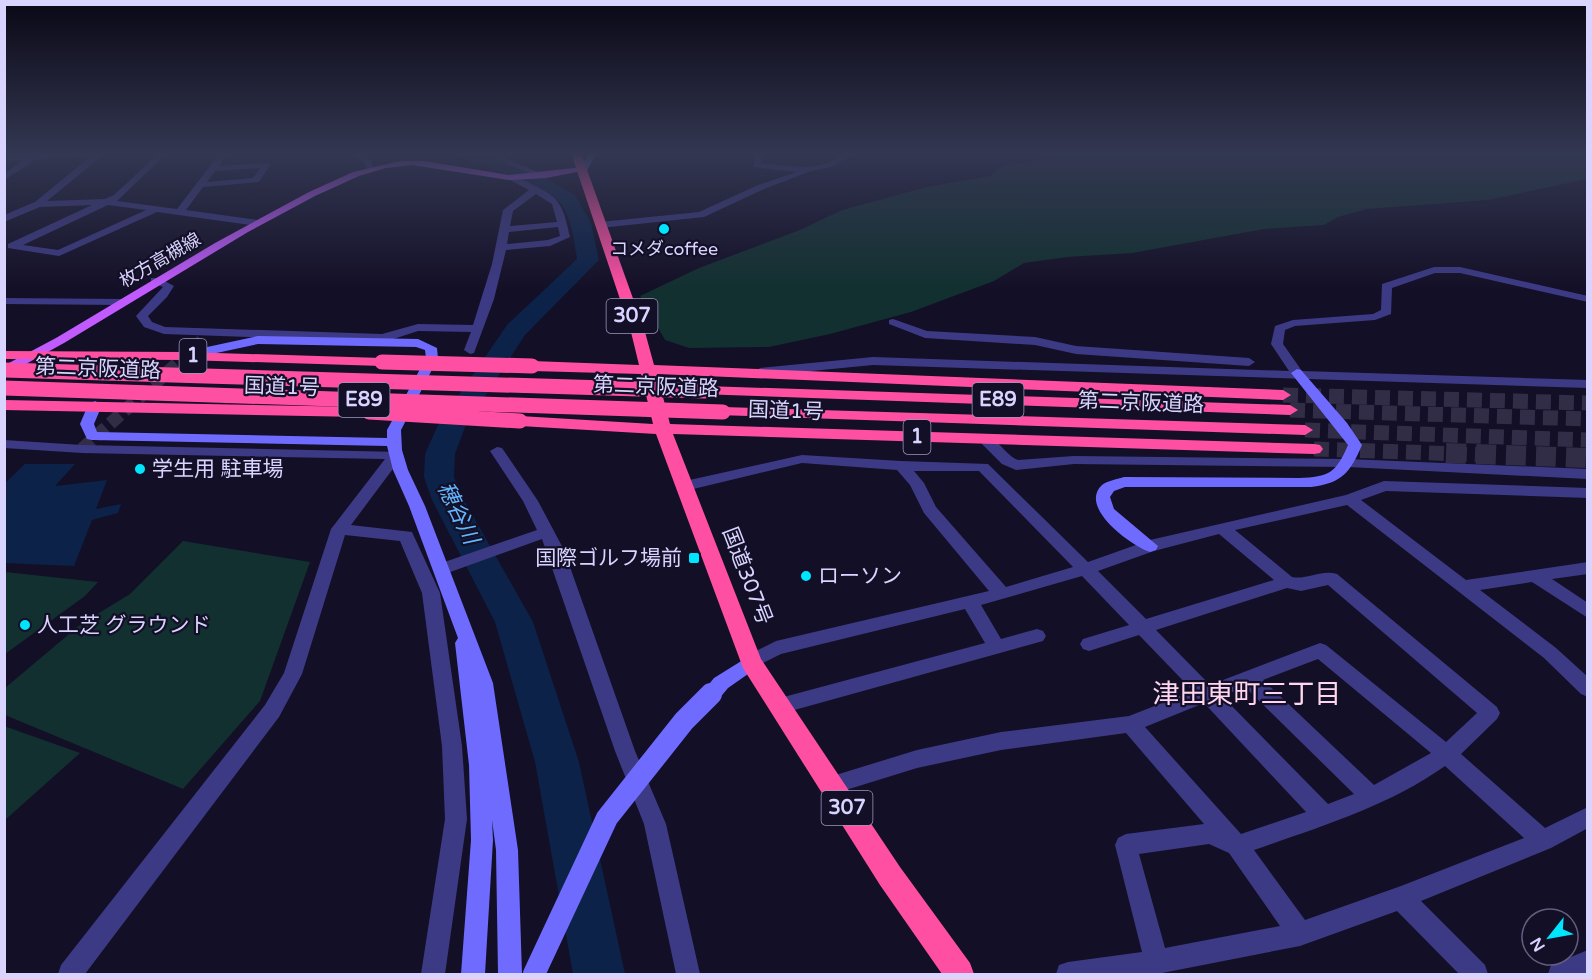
<svg xmlns="http://www.w3.org/2000/svg" width="1592" height="979" font-family="'Varela Round','Noto Sans JP',sans-serif">
  <style>
    .green { fill: #12302f }
    .water { fill: #0c2248 }
    .lines { fill: none; stroke-linecap: round; stroke-linejoin: round }
    .river { fill: #0c2248; fill-rule: evenodd }
    .street-tunnel { stroke: #312d47; stroke-width: 13; stroke-dasharray: 13 6; stroke-linecap: butt }
    .highway-tunnel-far1 { stroke: #312d47; stroke-width: 15; stroke-dasharray: 15 8; stroke-linecap: butt }
    .highway-tunnel { stroke: #312d47; stroke-width: 20; stroke-dasharray: 20 10; stroke-linecap: butt }
    .street { fill: #3d3a85; fill-rule: evenodd }
    .secondary { fill: #6f6bff; fill-rule: evenodd }
    .primary { fill: #c25bff; fill-rule: evenodd }
    .highway { fill: #ff4fa3; fill-rule: evenodd }
    .secondary-bridge { stroke: #6f6bff; stroke-width: 22 }
    .highway-bridge { stroke: #ff4fa3; stroke-width: 15 }
    .poi-dot { fill: #00e5ff; stroke: #130f26; stroke-width: 2 }
    .labels { text-anchor: middle; dominant-baseline: central; stroke-width: 4.5; stroke-linejoin: round; paint-order: stroke }
    .far-poi-label { font-size: 18px; fill: #d9d4ff; stroke: #130f26 }
    .far-street-label { font-size: 18px; fill: #d9d4ff; stroke: #130f26 }
    .shield { fill: #130f26; stroke: #9e99be; stroke-width: 1.5 }
    .shield-label { font-size: 20px; font-weight: bold; fill: #d9d4ff }
    .street-label { font-size: 21px; fill: #d9d4ff; stroke: #130f26 }
    .poi-label { font-size: 21px; fill: #d9d4ff; stroke: #130f26; text-anchor: start }
    .water-label { font-size: 22px; font-style: italic; fill: #62b6ff; stroke: #130f26 }
    .near-neighbourhood-label { font-size: 27px; fill: #ffd6f0; stroke: #130f26 }
  </style>
  <rect width="100%" height="100%" fill="#130f26"/>
  <g class="green">
    <polygon points="1071,153 1587,153 1587,179 1488,200 1367,209 1338,217 1324,225 1264,229 1132,253 1067,257 1024,263 994,281 911,312 830,334 769,347 689,348 665,340 640,296 699,268 800,230 842,210 927,187 990,176 1005,164 1033,163 1052,155"/>
    <polygon points="183,541 310,562 260,701 183,789 5,715 5,688 81,624 130,594"/>
    <polygon points="5,572 98,582 85,596 5,654"/>
    <polygon points="4,726 80,753 5,820 4,820"/>
  </g>
  <polygon class="water" points="25,464 75,464 55,486 107,480 96,509 121,504 118,513 92,520 74,566 5,563 5,483"/>
  <g class="lines">
    <path class="river" d="M458,153h24l58,22 35,20 16,28 8,37 -74,75 -60,92 -10,27 -1,23 10,23 69,122 46,140 46,212h-52l-38,-212 -40,-140 -63,-122 -8,-23 1,-23 12,-27 70,-102 70,-66c-3,-19 -5,-38 -15,-54 -12,-18 -79,-40 -101,-48z"/>
    <polyline class="street-tunnel" points="82,449 202,341"/>
    <g class="highway-tunnel-far1">
      <polyline points="1283,395 1588,403"/>
      <polyline points="1290,410 1588,419"/>
      <polyline points="1305,430 1588,440"/>
      <polyline points="1314,449 1492,455"/>
    </g>
    <polyline class="highway-tunnel" points="1446,453 1588,458"/>
    <g class="street">
      <path d="M69,153h41l-8,3 -55,45 58,-2 9,-4 45,-42h8l-50,48 60,8 43,-56h8l-9,13 50,-3 1,2 -11,17 -56,5 -17,23 72,10 5,3 -5,3 -101,-14 -98,44 -51,-8v-4l84,-39 -52,2 -36,15v-7l31,-13 56,-46 -56,4 -31,20v-6l19,-14 -19,1v-5zM260,168l-7,10 -46,4 8,-11zM108,205l38,5 -88,40 -35,-5z"/>
      <polygon points="357,153 365,153 365,157 371,160 374,171 368,171 364,162 357,158"/>
      <polygon points="482,153 493,153 547,176 540,178"/>
      <path d="M754,153h8l-1,10c20,2 40,6 59,2 13,-3 23,-13 36,-12l-25,14 -20,4 -47,18 -60,28 -104,11 -5,-3 5,-3 99,-10 59,-27 39,-13 -43,-5z"/>
      <path d="M510,176h6c38,21 45,16 54,61l-20,9 -44,4 -12,49 -20,54 -4,1 -6,-4 7,-18 -53,-1 -34,11 -220,-8 -20,-7 -8,-11 27,-29 -12,-5v-4h8l15,8 -7,11 -19,19 4,6 13,5 217,7 36,-10 55,1 19,-61 11,-54 26,-20 -19,-10zM536,194l16,10 5,18 -47,4 3,-15zM558,227l2,9 -12,4 -41,4 2,-12z"/>
      <polygon points="1434,267 1460,267 1588,296 1588,302 1460,273 1435,273 1392,288 1391,314 1375,320 1295,326 1285,330 1283,344 1302,371 1588,380 1588,388 873,365 760,376 754,372 760,368 873,357 1289,371 1271,344 1275,326 1293,320 1373,314 1381,310 1382,284"/>
      <polygon points="4,298 121,299 127,302 121,305 4,304"/>
      <polygon points="893,319 927,331 1035,337 1076,346 1249,358 1255,362 1249,366 1076,354 1035,345 925,338 889,324 889,320"/>
      <path d="M986,436c13,3 19,19 32,24l56,-4 274,3 240,10v10l-240,-12 -274,-3 -58,6 -14,-6 -21,-21 -2,-3 2,-3z"/>
      <polygon points="4,440 82,445 401,452 403,455 401,458 351,525 412,532 440,593 462,746 467,819 445,974 421,974 445,819 442,746 422,593 400,541 345,535 302,674 279,717 85,974 58,974 61,965 265,705 284,673 331,529 385,459 82,453 4,448"/>
      <polygon points="497,447 502,448 538,501 564,550 635,751 666,824 700,974 676,974 644,824 615,751 542,539 442,575 436,573 434,569 436,565 537,530 523,501 490,451"/>
      <path d="M802,455l99,6 87,3 100,98 62,-22 196,-45 38,-14 204,7v10l-202,-7 -25,9 105,80 122,-18v12l-36,5 36,24v15l-56,-36 -52,8 76,58 32,29v20l-7,-3 -37,-36 -197,-153 -112,25 57,47c15,3 30,-8 45,-3l160,133 3,6 -3,6 -36,35 84,74 43,-21v21l-37,20 -130,53 64,64 3,9h-29l-62,-63 -97,35 -143,28h-101l3,-9 9,-3 74,-10 -27,-107 3,-7 8,-4 78,-10 -78,-91 -125,17 -84,18 -84,26 -7,-2 -3,-7 3,-7 91,-28 84,-18 128,-16 64,-25 -54,-56 -50,16 -6,-2 -3,-5 3,-5 46,-14 -47,-49 -101,29 20,34 36,-10 6,2 3,5 -3,5 -263,73 -7,-2 -3,-6 3,-6 7,-2 205,-55 -20,-34 -184,45 -30,15 -7,-2 -2,-5 2,-5 32,-16 213,-50 -65,-78 -14,-28 -13,-15 -95,-7 -117,28 -7,-5 7,-5zM914,471h65l94,96 -67,20 -70,-80 -12,-24zM1219,534l55,46 -128,39 -48,-48 56,-20zM1328,585l149,128 -31,29 -120,-97 -6,-2 -110,42 -54,-55 131,-42 14,3zM1318,659l113,94 -57,32 -111,-105zM1245,687l109,107 -26,10 -106,-108zM1204,703l102,109 -65,22 -96,-107zM1445,766l79,72 -123,48 -96,34 -51,-70c65,-23 133,-43 191,-84zM1209,844l20,9 51,73 -115,22 -26,-94z"/>
      <polygon points="1588,950 1588,974 1548,974 1551,965"/>
    </g>
    <g class="secondary">
      <polygon points="589,153 597,153 586,172 580,172 579,170"/>
      <polygon points="258,336 418,339 437,348 438,358 401,430 402,450 408,470 425,506 493,683 518,850 522,974 498,974 496,850 492,820 493,840 485,974 461,974 471,840 469,765 455,643 458,638 409,506 393,470 387,446 92,440 87,439 80,424 88,405 95,401 102,405 94,424 97,432 387,438 387,430 426,358 425,350 416,347 258,344 184,360 178,356 184,352"/>
      <path d="M1297,369l4,1 46,53 15,22c-12,28 -20,38 -51,42h-186l-11,4 -4,6 4,12 44,37 -2,4 -6,2c-19,-6 -72,-45 -48,-67 5,-4 16,-6 22,-8l175,1c30,-1 37,-5 49,-33l-57,-72z"/>
      <polygon points="751,655 758,657 760,662 758,667 728,688 718,700 711,702 704,700 701,694 714,678"/>
    </g>
    <polygon class="primary" points="400,161 424,161 509,175 583,167 587,170 546,178 509,180 412,165 386,168 359,176 315,196 248,232 64,343 4,376 4,366 7,364 56,338 215,243 309,192 353,172"/>
    <g class="highway">
      <polygon points="571,153 581,153 645,332 654,365 1283,390 1291,395 1283,400 657,374 670,424 1314,444 1320,445 1323,449 1320,453 1314,454 673,434 761,659 900,867 970,963 974,974 942,974 880,885 743,668 656,434 520,426 512,421 520,416 653,424 641,374 532,371 524,366 532,361 639,365 631,332"/>
      <polygon points="4,351 184,352 382,358 389,362 382,366 184,360 4,359"/>
      <polygon points="705,386 1290,405 1298,410 1290,415 699,394 697,391 699,388"/>
      <polygon points="4,400 361,407 369,412 361,417 4,410"/>
      <polygon points="723,407 1305,425 1313,430 1305,435 717,415 715,412 717,409"/>
    </g>
    <polyline class="secondary-bridge" points="534,974 607,818 684,721 711,694"/>
    <g class="highway-bridge">
      <polyline points="382,362 532,366"/>
      <polyline points="4,370 705,391"/>
      <polyline points="4,388 723,412"/>
      <polyline points="369,412 520,421"/>
    </g>
  </g>
  <linearGradient id="sky" x2="0" y2="1"><stop stop-color="#0a0815"/><stop offset="0.53" stop-color="#333752"/><stop offset="1" stop-color="#333752" stop-opacity="0"/></linearGradient>
  <rect width="1592" height="290" fill="url(#sky)"/>
  <g class="poi-dot">
    <circle cx="664" cy="229" r="6"/>
    <circle cx="140" cy="469" r="6"/>
    <rect x="688" y="552" width="12" height="12" rx="3"/>
    <circle cx="806" cy="576" r="6"/>
    <circle cx="25" cy="625" r="6"/>
  </g>
  <g class="labels">
    <g class="far-poi-label">
      <text x="664" y="249">コメダcoffee</text>
    </g>
    <g class="far-street-label">
      <text transform="translate(160 260) rotate(-30)">枚方高槻線</text>
    </g>
    <g class="shield">
      <rect x="606.5" y="299" width="51" height="34" rx="4.5"/>
      <rect x="179.5" y="339" width="27" height="34" rx="4.5"/>
      <rect x="338.5" y="383" width="51" height="34" rx="4.5"/>
      <rect x="972.5" y="383" width="51" height="34" rx="4.5"/>
      <rect x="903.5" y="420" width="27" height="34" rx="4.5"/>
      <rect x="821.5" y="791" width="51" height="34" rx="4.5"/>
    </g>
    <g class="shield-label">
      <text x="632" y="316">307</text>
      <text x="193" y="356">1</text>
      <text x="364" y="400">E89</text>
      <text x="998" y="400">E89</text>
      <text x="917" y="437">1</text>
      <text x="847" y="808">307</text>
    </g>
    <g class="street-label">
      <text transform="translate(98 369) rotate(2)">第二京阪道路</text>
      <text transform="translate(282 387) rotate(2)">国道1号</text>
      <text transform="translate(656 387) rotate(2)">第二京阪道路</text>
      <text transform="translate(1141 403) rotate(2)">第二京阪道路</text>
      <text transform="translate(786 411) rotate(2)">国道1号</text>
      <text transform="translate(747 576) rotate(69)">国道307号</text>
    </g>
    <g class="poi-label">
      <text x="152" y="469">学生用 駐車場</text>
      <text x="682" y="558" text-anchor="end">国際ゴルフ場前</text>
      <text x="818" y="576">ローソン</text>
      <text x="37" y="625">人工芝 グラウンド</text>
    </g>
    <g class="water-label">
      <text transform="translate(458 513) rotate(64)">穂谷川</text>
    </g>
    <g class="near-neighbourhood-label">
      <text x="1247" y="694">津田東町三丁目</text>
    </g>
  </g>
  <rect width="1592" height="979" fill="none" stroke="#d9d4ff" stroke-width="12"/>
  <g transform="translate(1550 937) rotate(239)"><circle r="28" fill="#130f26" stroke="#625e7d" stroke-width="1.5"/>
  <path d="M0-4.5L10 22L0 15L-10 22Z" fill="#00e5ff"/>
  <text y="-9" font-size="16" font-weight="bold" text-anchor="middle" fill="#d9d4ff">N</text>
  </g>
</svg>
